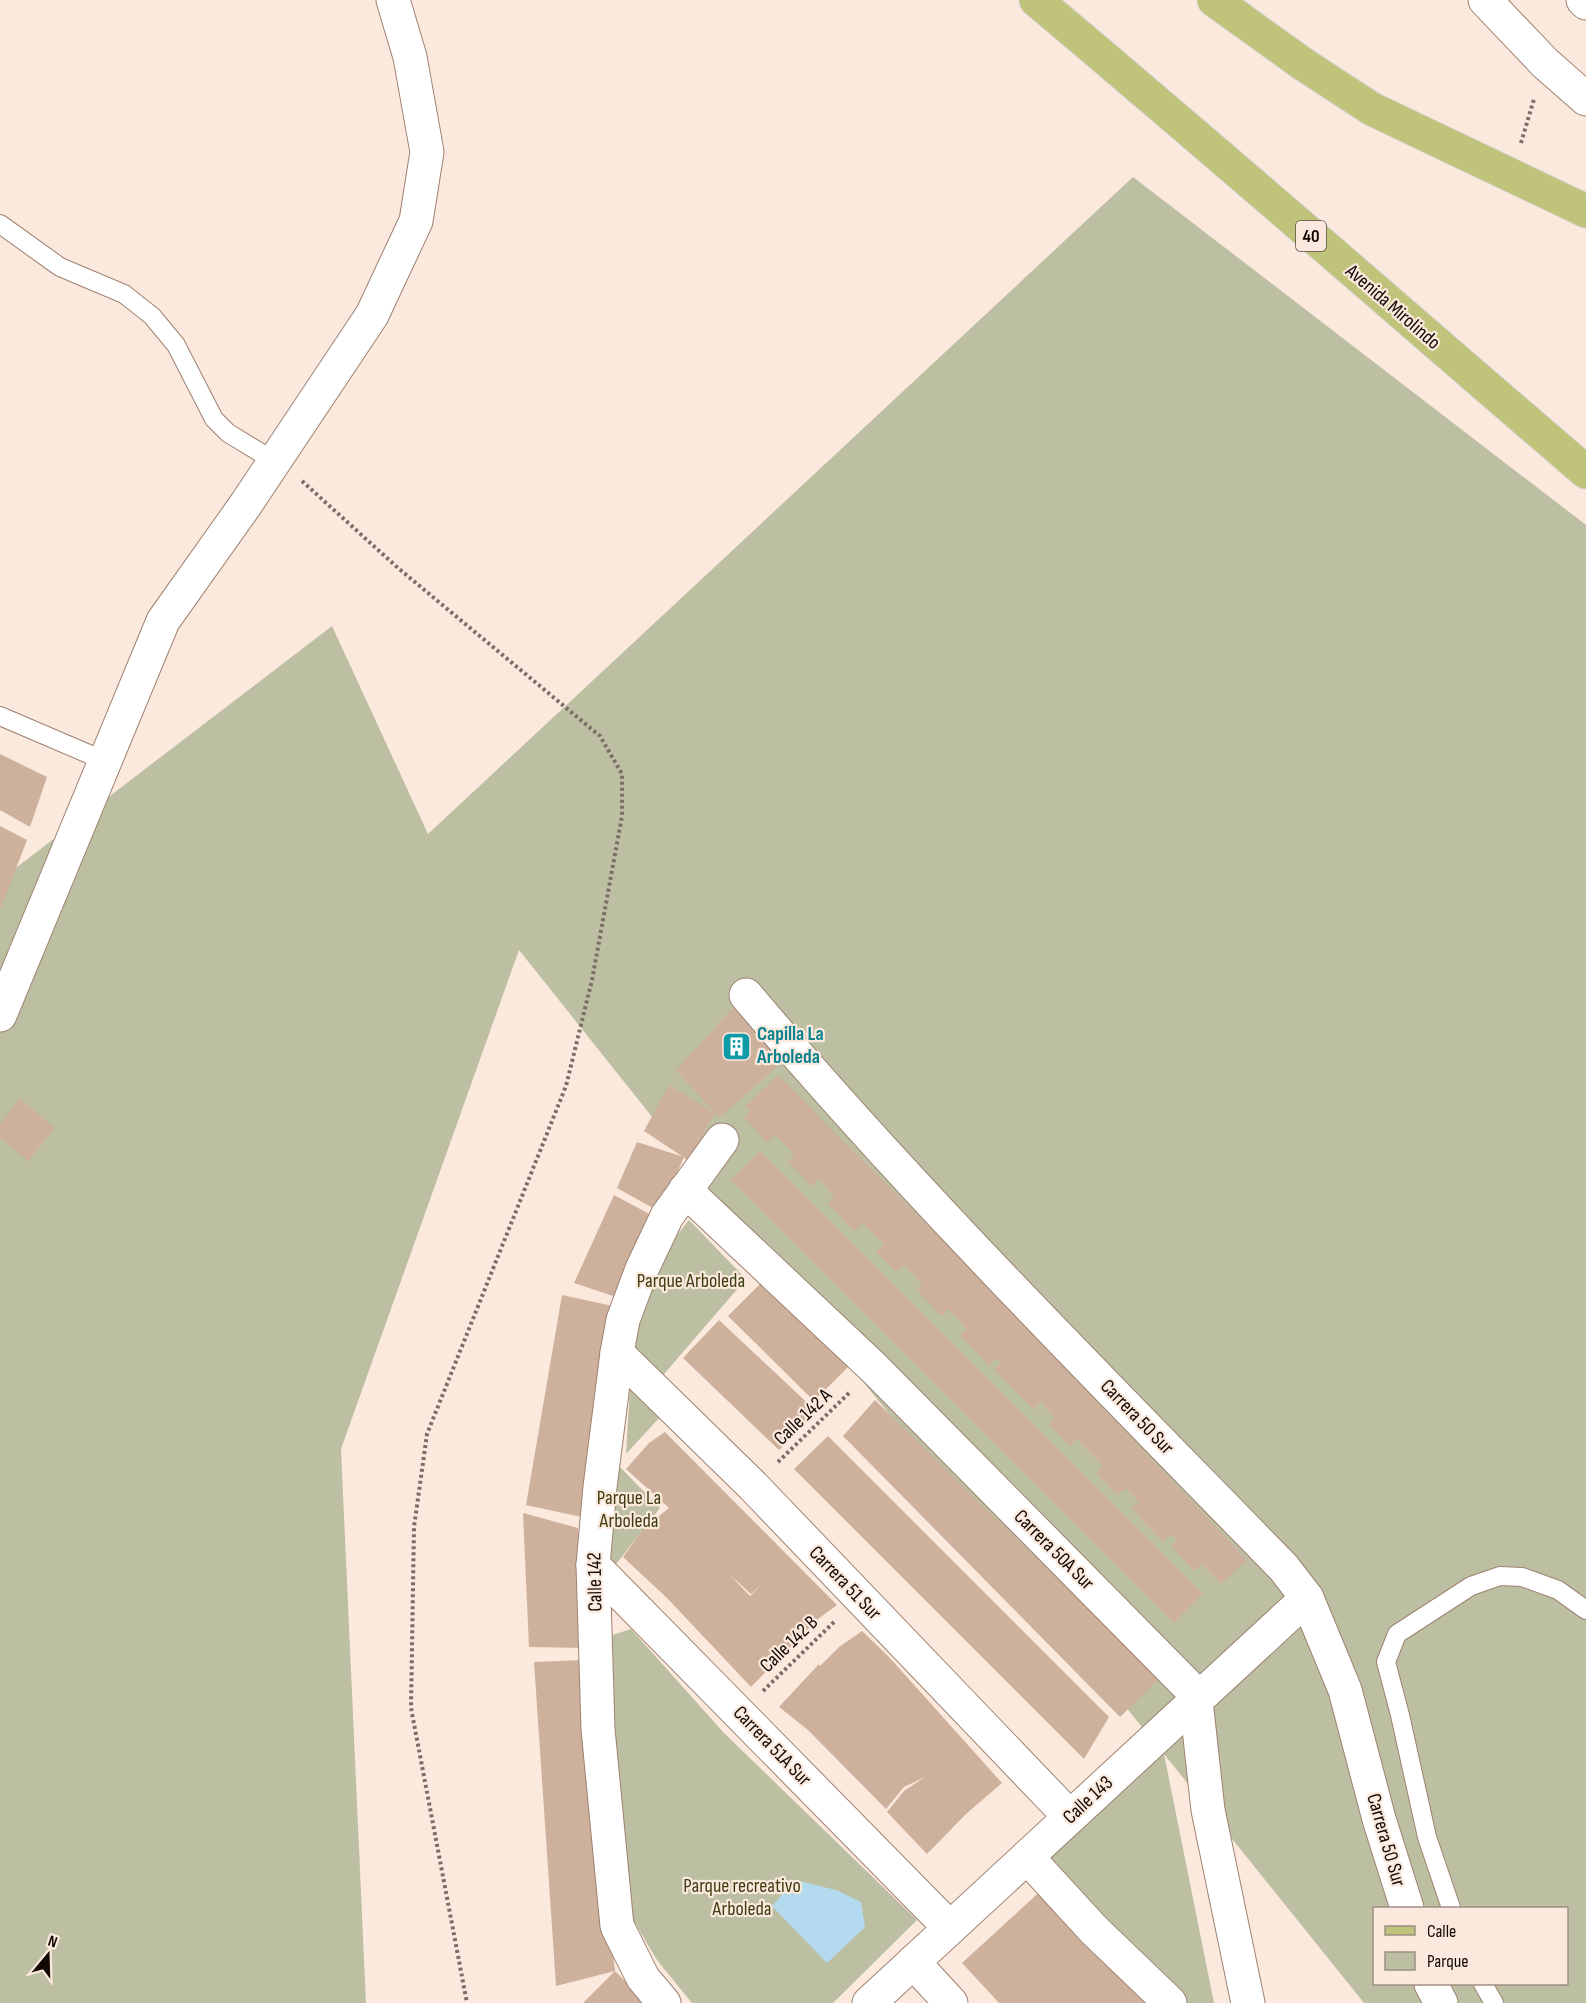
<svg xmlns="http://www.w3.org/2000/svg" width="1586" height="2003" font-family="'Sofia Sans Condensed',sans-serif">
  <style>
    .green { fill: #bdbfa3; fill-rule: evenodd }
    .water { fill: #b4daf0 }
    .building { fill: #ceb19d; fill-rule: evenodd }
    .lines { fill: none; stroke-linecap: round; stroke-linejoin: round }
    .service-casing { stroke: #9e8270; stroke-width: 20 }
    .minor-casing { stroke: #9e8270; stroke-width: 35 }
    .primary-casing { stroke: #d5d3d2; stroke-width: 35 }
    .path { stroke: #7c6e66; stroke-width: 4; stroke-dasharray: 3 3; stroke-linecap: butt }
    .service { stroke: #fff; stroke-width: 18 }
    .minor { stroke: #fff; stroke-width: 33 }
    .primary { stroke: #bfc47a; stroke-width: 33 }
    .labels { text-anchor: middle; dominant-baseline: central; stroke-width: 4.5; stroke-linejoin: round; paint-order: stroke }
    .shield { fill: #fce9dd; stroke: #594c45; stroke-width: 1.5 }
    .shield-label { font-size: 18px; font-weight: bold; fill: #130904 }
    .street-label { font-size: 20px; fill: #130904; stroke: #fce9dd }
    .culture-label { font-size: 20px; font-weight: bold; fill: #0d838f; stroke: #fce9dd; text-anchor: start }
    .park-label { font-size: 20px; fill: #3b3d10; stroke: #fce9dd }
  </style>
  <rect width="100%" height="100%" fill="#fce9dd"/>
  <g class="green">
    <path d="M1133,177l453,348v1478h-222l-200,-249 50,249h-27l-148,-156 111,-110 -281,-348 -350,-439 -178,499 25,554h-366v-1123l332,-254 96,208zM1374,1908h192v76h-192z"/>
    <polygon points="689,1220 746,1279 658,1381 632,1346 647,1272"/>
    <polygon points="630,1387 660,1417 626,1454"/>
    <polygon points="614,1461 660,1508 609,1573"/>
    <polygon points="631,1629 724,1733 917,1920 833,2003 692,2003 657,1960 624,1905 600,1639"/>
  </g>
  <polygon class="water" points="795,1880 836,1890 861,1902 865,1927 827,1963 772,1906"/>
  <g class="building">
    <polygon points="0,754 47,777 30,827 0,810"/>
    <polygon points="0,826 27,840 0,910"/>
    <polygon points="738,1003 785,1060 720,1117 715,1113 689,1161 644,1131 669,1085 715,1113 676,1070"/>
    <polygon points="778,1075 989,1288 1247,1560 1221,1584 1202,1564 1194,1571 1171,1546 1177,1541 1171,1534 1163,1542 1131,1508 1139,1502 1126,1488 1117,1495 1096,1473 1103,1466 1087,1449 1077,1439 1070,1446 1049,1424 1055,1418 1041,1402 1033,1409 994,1369 1001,1363 996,1358 989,1365 960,1335 967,1329 957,1318 948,1309 941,1316 917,1290 923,1285 904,1265 896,1272 876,1252 884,1245 863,1223 854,1231 828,1203 835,1197 826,1187 819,1179 811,1186 788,1161 795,1155 775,1135 767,1142 744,1118 751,1111 745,1106"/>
    <polygon points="20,1099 55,1128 28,1161 0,1138 0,1124"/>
    <polygon points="637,1142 684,1157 660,1212 617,1188"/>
    <polygon points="760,1151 1203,1594 1174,1623 731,1180"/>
    <polygon points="614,1195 657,1218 622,1299 574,1283"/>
    <polygon points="765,1279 851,1364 814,1401 728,1316"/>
    <polygon points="562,1295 613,1306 586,1518 526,1505"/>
    <polygon points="719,1320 816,1411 779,1450 683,1358"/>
    <polygon points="875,1400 1159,1679 1120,1717 843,1436"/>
    <path d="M665,1432l172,173 -19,14 -67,68 -84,-89 -44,-41 20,-28 26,-21 -43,-39 23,-26zM729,1574l22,20 11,-10 -12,12z"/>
    <polygon points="828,1436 1109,1717 1084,1759 794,1469"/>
    <polygon points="523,1513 578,1528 584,1648 529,1647"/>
    <polygon points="862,1631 889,1657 1002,1783 966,1814 927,1854 887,1812 904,1791 925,1777 904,1787 886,1809 808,1730 779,1707 819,1664 820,1666 839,1647"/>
    <polygon points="582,1660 615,1971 556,1986 534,1662"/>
    <polygon points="1046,1886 1152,2003 999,2003 962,1963"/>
    <polygon points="615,1971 647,2003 583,2003"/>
  </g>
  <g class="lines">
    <defs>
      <g id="service">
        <polyline points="0,224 60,267 124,294 152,316 176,345 214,419 228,433 274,461"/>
        <polyline points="0,716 105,761"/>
        <polyline points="1451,1908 1427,1837 1400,1715 1386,1662 1397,1634 1471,1586 1500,1576 1522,1577 1558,1590 1586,1610"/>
        <polyline points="1483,1984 1494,2003"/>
      </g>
      <g id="minor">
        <polyline points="1485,0 1545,63 1586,99"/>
        <polyline points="1583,0 1586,3"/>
        <path d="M746,995c169,200 355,385 538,573l23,30 38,92 34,129 28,89"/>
        <polyline points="0,1015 163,621 246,504 372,315 416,221 427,152 410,57 393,0"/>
        <polyline points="685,1190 874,1368 1192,1690 1196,1701 1208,1810 1248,2003"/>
        <polyline points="617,1353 753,1486 1070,1817"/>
        <polyline points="593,1565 950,1928"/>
        <polyline points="1027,1857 1094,1930 1170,2003"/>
        <polyline points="913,1962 951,2003"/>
        <polyline points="1431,1984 1441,2003"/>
        <polyline points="664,2003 643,1978 617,1926 598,1729 593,1565 600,1487 617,1353 623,1320 642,1269 667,1216 722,1140"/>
        <polyline points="869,2003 1307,1598"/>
      </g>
      <g id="primary">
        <path d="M1036,0c185,155 367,315 550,472"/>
        <polyline points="1214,0 1303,64 1372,109 1586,211"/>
      </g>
    </defs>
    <use href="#service" class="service-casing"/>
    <use href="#minor" class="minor-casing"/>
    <use href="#primary" class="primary-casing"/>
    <g class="path">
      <polyline points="1521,143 1534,99"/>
      <polyline points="302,481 398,568 600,736 622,774 622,816 592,980 566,1086 427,1434 414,1527 411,1708 467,2003"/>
      <polyline points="778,1462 850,1392"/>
      <polyline points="763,1691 835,1621"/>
    </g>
    <use href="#service" class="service"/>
    <use href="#minor" class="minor"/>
    <use href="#primary" class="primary"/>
  </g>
  <defs>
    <symbol id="building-square" viewBox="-11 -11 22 22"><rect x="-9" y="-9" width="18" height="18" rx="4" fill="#0f9aa8" stroke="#fce9dd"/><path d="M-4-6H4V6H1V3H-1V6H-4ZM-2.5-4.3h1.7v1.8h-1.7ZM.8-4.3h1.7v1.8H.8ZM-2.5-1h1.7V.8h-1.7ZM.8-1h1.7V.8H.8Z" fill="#fff"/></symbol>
  </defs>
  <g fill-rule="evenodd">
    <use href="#building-square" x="720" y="1030" width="33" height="33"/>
  </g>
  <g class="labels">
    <rect class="shield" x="1296" y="221" width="30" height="30" rx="4.5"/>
    <g class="shield-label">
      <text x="1311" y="236">40</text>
    </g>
    <g class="street-label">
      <text transform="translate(1393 307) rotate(41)">Avenida Mirolindo</text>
      <text transform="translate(803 1417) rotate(-44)">Calle 142 A</text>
      <text transform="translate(1137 1417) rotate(46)">Carrera 50 Sur</text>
      <text transform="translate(1054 1550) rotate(45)">Carrera 50A Sur</text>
      <text transform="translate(595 1582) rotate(-91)">Calle 142</text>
      <text transform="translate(845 1583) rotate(46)">Carrera 51 Sur</text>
      <text transform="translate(789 1644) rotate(-44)">Calle 142 B</text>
      <text transform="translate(772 1746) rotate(46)">Carrera 51A Sur</text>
      <text transform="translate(1088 1800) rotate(-43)">Calle 143</text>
      <text transform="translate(1386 1840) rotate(74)">Carrera 50 Sur</text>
    </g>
    <g class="culture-label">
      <text x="757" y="1034">Capilla La<tspan x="757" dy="23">Arboleda</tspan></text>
    </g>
    <g class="park-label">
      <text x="691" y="1281">Parque Arboleda</text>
      <text x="629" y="1498">Parque La<tspan x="629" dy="23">Arboleda</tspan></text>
      <text x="742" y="1886">Parque recreativo<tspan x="742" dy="23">Arboleda</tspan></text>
    </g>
  </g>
  <rect x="1373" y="1907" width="195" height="78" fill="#fce9dd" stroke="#9f8f86" stroke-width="1.5"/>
  <rect x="1385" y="1926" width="30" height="9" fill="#bfc47a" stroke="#9f8f86" stroke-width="1.5"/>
  <text x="1427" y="1937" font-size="18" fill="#130904">Calle</text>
  <rect x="1385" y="1952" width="30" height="18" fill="#bdbfa3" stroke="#9f8f86" stroke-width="1.5"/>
  <text x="1427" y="1967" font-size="18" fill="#130904">Parque</text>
  <g transform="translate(48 1955) rotate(19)" stroke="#fce9dd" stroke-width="4.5" paint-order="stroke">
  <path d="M0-4.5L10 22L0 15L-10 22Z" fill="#130904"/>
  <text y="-9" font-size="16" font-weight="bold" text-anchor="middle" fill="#130904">N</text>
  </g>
</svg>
